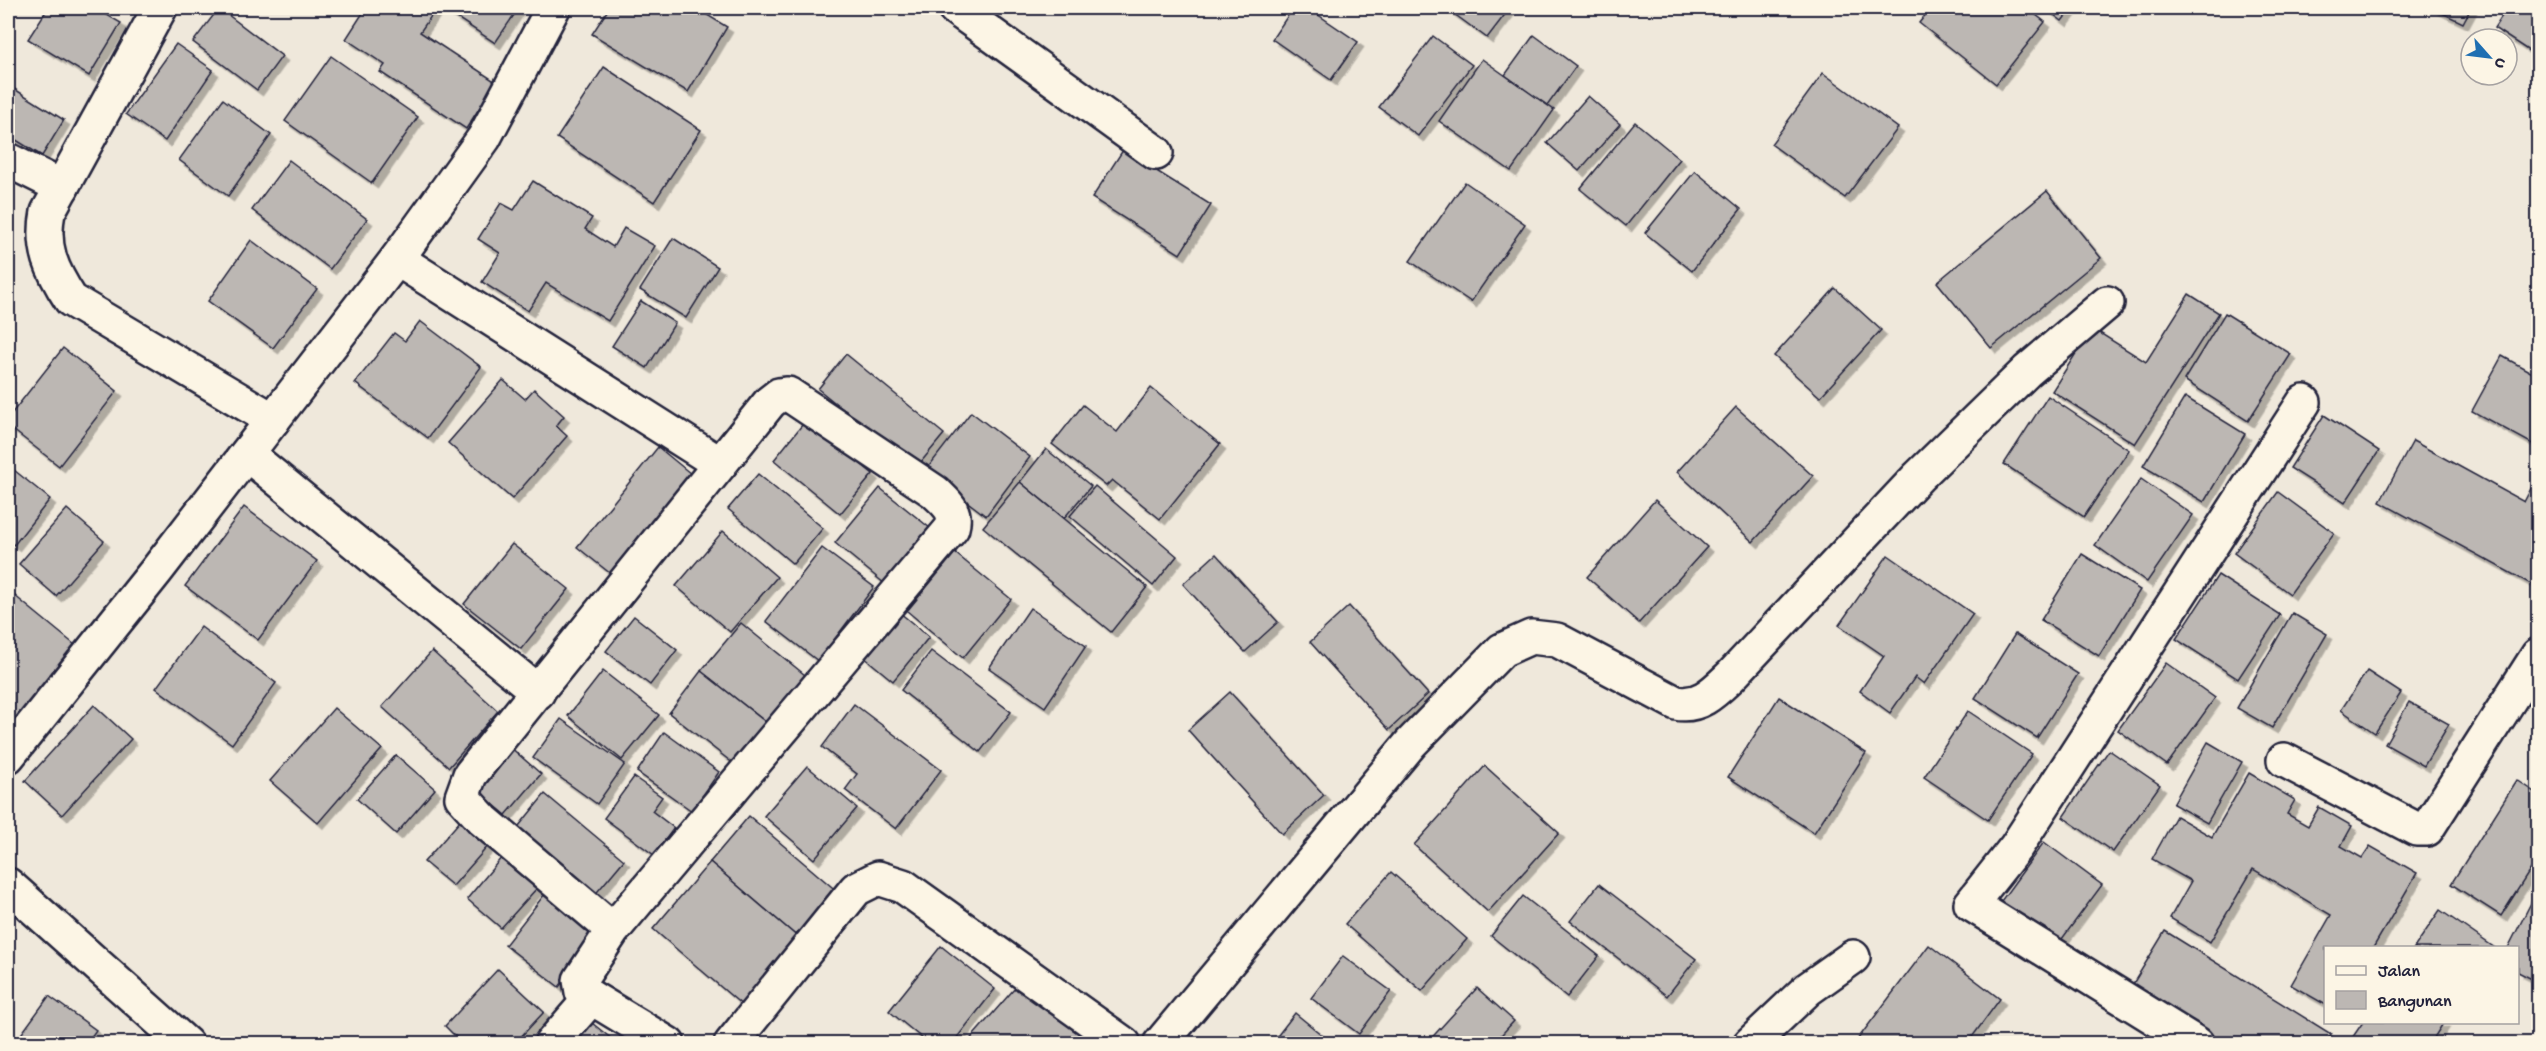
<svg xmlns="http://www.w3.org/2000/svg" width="2546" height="1051" font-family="'Gochi Hand',sans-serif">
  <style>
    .building { fill: #bcb7b3; stroke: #22223b; stroke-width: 1.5; filter: url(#shadow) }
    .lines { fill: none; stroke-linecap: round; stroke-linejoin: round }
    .minor-casing { stroke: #22223b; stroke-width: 38 }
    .minor { stroke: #fcf5e5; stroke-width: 33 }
  </style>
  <defs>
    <filter id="shadow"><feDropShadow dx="5.5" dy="5.5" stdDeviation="0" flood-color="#0004"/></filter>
  </defs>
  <rect width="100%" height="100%" fill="#efe8db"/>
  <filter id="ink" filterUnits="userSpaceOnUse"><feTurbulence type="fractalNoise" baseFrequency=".0167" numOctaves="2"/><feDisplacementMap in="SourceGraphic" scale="12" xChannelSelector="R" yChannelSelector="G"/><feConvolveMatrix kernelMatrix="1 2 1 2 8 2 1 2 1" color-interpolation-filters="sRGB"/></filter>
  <g filter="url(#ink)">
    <g class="building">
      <polygon points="48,8 95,8 121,23 89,76 28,39"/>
      <polygon points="219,8 282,56 257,90 193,42"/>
      <polygon points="366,8 433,8 436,9 420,32 496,82 466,129 380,72 385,65 346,39"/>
      <polygon points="442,8 517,8 518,9 495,43"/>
      <polygon points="609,8 696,8 727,27 688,92 592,34"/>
      <polygon points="1293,8 1308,8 1358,42 1331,80 1272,39"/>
      <polygon points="1446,8 1510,8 1487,38"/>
      <polygon points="1931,8 2027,8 2045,22 1996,84 1919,23"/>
      <polygon points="2045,8 2072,8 2062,21"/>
      <polygon points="2432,8 2471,8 2463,23"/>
      <polygon points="2507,8 2538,8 2538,57 2494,28"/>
      <polygon points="1534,35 1576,66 1547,106 1505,75"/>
      <polygon points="1433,36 1472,65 1418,136 1379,107"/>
      <polygon points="176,44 213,70 165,141 126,114"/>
      <polygon points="331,56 418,117 372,183 285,121"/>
      <polygon points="1482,59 1554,110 1511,171 1439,121"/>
      <polygon points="604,67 701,130 654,202 557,138"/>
      <polygon points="1823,73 1898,128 1845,198 1771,144"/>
      <polygon points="8,85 64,120 42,156 8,135"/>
      <polygon points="1588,96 1620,124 1579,171 1547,143"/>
      <polygon points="223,99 271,135 228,196 179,160"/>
      <polygon points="1635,122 1680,159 1626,226 1580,189"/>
      <polygon points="1123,150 1211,205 1180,254 1092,198"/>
      <polygon points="289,160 367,219 330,269 252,210"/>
      <polygon points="1695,171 1741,209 1692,271 1645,233"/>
      <polygon points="533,181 592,218 585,229 613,247 624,228 655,246 608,321 546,283 528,311 482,282 500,253 478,239 501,203 514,210"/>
      <polygon points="1465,182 1525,224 1471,302 1410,261"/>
      <polygon points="2047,191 2101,258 1991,348 1937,282"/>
      <polygon points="673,238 718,267 686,318 640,290"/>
      <polygon points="251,240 317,289 273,348 208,301"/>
      <polygon points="1835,288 1881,330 1820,397 1774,356"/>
      <polygon points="2189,294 2219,313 2135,444 2052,391 2092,328 2146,362"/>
      <polygon points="641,301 675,323 647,368 612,346"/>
      <polygon points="2225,313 2291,354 2248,421 2184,380"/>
      <polygon points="420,321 481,367 428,438 355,383 394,333 405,341"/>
      <polygon points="63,348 117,391 59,466 8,426 8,418"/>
      <polygon points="846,354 944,434 916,468 818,389"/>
      <polygon points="2502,356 2538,376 2538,447 2472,411"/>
      <polygon points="503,380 525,399 534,389 564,416 556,426 567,436 512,499 448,443"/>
      <polygon points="1151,388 1220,444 1160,519 1112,480 1106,486 1052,444 1083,405 1117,432"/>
      <polygon points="2048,396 2129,450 2084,517 2004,464"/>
      <polygon points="2185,397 2245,434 2204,502 2143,466"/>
      <polygon points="1736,407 1813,476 1753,542 1677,472"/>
      <polygon points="971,412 1030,457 986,516 926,470"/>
      <polygon points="2324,415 2379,451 2345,503 2290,468"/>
      <polygon points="806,420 873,474 840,514 774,460"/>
      <polygon points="2413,441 2524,502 2538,475 2538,588 2380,502"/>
      <polygon points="658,447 696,478 616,578 577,547"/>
      <polygon points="1046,449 1091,486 1064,518 1020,482"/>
      <polygon points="9,466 50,499 14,545 8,540"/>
      <polygon points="758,474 823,528 793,564 728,509"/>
      <polygon points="2141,479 2193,515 2147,582 2095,545"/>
      <polygon points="1020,482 1147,587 1111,632 983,527"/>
      <polygon points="1095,486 1177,556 1153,586 1070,516"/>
      <polygon points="880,488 930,528 885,584 835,543"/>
      <polygon points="2278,492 2334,533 2290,594 2234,553"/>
      <polygon points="1655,500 1707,547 1639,623 1587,577"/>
      <polygon points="244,507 317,561 258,640 185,586"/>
      <polygon points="67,509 104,541 56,596 19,564"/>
      <polygon points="723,531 777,577 730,632 676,586"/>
      <polygon points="512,544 569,589 521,649 464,604"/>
      <polygon points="822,548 874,587 818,661 766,621"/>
      <polygon points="955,553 1011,599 963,658 907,611"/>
      <polygon points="1216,554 1278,622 1245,652 1183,584"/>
      <polygon points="2082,554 2140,590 2099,656 2041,620"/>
      <polygon points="1888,555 1973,614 1924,684 1915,677 1890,713 1860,691 1884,656 1839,625"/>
      <polygon points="2218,575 2280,615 2238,679 2176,639"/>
      <polygon points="9,591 75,645 8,729 8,593"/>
      <polygon points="1349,606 1428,694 1389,730 1310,642"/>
      <polygon points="1030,608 1086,646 1045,707 989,668"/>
      <polygon points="899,612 929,637 893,681 864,657"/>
      <polygon points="2292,613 2327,634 2272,728 2237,708"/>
      <polygon points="634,616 677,650 650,685 606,651"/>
      <polygon points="741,623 810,679 772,727 701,671"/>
      <polygon points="201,627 276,683 232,744 156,688"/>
      <polygon points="2015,634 2078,674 2037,738 1975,698"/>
      <polygon points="432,651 498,711 449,767 382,707"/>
      <polygon points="931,651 1011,712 980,752 901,690"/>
      <polygon points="2166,663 2215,698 2167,765 2118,730"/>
      <polygon points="603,671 659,715 622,760 568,716"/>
      <polygon points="701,671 772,727 739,768 669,713"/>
      <polygon points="2367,671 2401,693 2375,733 2341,710"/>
      <polygon points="1230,692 1324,795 1282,834 1188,730"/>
      <polygon points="1779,697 1866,753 1814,833 1728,777"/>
      <polygon points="2409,702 2449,724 2424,766 2385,744"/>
      <polygon points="854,704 941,770 896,829 845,790 857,774 822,747"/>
      <polygon points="94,705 131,739 62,815 25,781"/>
      <polygon points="334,708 382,749 318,823 270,781"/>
      <polygon points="1968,711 2032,754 1988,820 1924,777"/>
      <polygon points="561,719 625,764 597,804 533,758"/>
      <polygon points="664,732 719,772 692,811 637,772"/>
      <polygon points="2208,742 2242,762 2207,823 2173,804"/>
      <polygon points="509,746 541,774 506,815 474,788"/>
      <polygon points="2109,750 2160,785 2113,852 2063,817"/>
      <polygon points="396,755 435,789 396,834 357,799"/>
      <polygon points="807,766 857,808 814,859 764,816"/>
      <polygon points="1485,766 1559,833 1488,912 1414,845"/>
      <polygon points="2249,773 2295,800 2287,814 2308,826 2319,807 2352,826 2341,846 2362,858 2370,846 2417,873 2373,948 2326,948 2326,1005 2291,985 2331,915 2253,869 2210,942 2170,918 2191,881 2152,859 2176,816 2212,837"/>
      <polygon points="634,777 662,797 652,811 674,828 654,855 604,818"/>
      <polygon points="2517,780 2538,794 2538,858 2501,916 2451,884"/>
      <polygon points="545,794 624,860 593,897 514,832"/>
      <polygon points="749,816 839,893 800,939 710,862"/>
      <polygon points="461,820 489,845 453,886 424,862"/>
      <polygon points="2044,842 2102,885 2059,943 2001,901"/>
      <polygon points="502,857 537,888 501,928 467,899"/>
      <polygon points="710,862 800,939 743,1006 653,929"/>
      <polygon points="1391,872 1467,939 1422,991 1345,924"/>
      <polygon points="1599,884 1696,959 1667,996 1570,921"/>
      <polygon points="544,895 598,938 559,987 505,945"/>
      <polygon points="2535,895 2538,897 2538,982 2518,972 2518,948 2508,948"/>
      <polygon points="1523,896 1599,956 1567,997 1491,936"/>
      <polygon points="2440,910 2495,948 2414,948"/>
      <polygon points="2165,931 2331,1034 2325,1044 2223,1044 2131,987"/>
      <polygon points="1929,945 2000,999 1967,1044 1854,1044"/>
      <polygon points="941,946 995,989 952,1044 929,1044 889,1011"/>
      <polygon points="1343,956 1391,991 1359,1034 1311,998"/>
      <polygon points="498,969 544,1012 514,1044 463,1044 445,1026"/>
      <polygon points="1022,980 1094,1044 966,1044"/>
      <polygon points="1477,988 1514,1021 1493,1044 1426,1044"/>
      <polygon points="49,996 96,1030 86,1044 14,1044"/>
      <polygon points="1295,1013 1333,1044 1281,1044 1275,1039"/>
      <polygon points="587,1019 618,1044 568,1044"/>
      <polygon points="2363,1022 2444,1022 2430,1044 2348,1044"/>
    </g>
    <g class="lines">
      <defs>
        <g id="minor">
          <path d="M160,8l-112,204c-7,36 4,59 23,88l202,120"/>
          <polyline points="955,8 1156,153"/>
          <polyline points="8,160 62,187"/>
          <polyline points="397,259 720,464"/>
          <polyline points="247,454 538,692"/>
          <polyline points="8,756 157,570 397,259 484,138 553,8"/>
          <polyline points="2284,760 2416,829 2427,829 2538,655"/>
          <polyline points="8,885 186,1044"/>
          <path d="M613,930l-130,-110 -21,-23 8,-22 300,-373 9,-7 9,-1 147,98c12,12 22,18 17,36l-339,402 -33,50 2,12 86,52"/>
          <polyline points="551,1044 591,998"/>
          <polyline points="731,1044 856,889 878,878 903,886 1124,1044"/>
          <path d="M1160,1044l251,-301 91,-93 29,-13 26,3 119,63c24,5 40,-13 56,-28l186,-198 109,-106 80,-68"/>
          <polyline points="1750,1044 1808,989 1853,957"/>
          <polyline points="2197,1044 1971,904 2016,847 2304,402"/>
        </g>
      </defs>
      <use href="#minor" class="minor-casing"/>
      <use href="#minor" class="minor"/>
    </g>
  </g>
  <rect width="2546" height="1051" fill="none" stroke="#fcf5e5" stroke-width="30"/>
  <rect x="15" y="15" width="2516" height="1021" fill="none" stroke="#22223b" stroke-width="2" filter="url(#ink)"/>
  <rect x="2324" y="946" width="195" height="78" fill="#fcf5e5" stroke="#a5a1a1" stroke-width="1.5"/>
  <rect x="2336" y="966" width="30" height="9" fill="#fcf5e5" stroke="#a5a1a1" stroke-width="1.5"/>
  <text x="2378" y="976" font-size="18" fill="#22223b">Jalan</text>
  <rect x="2336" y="991" width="30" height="18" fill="#bcb7b3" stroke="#a5a1a1" stroke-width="1.5"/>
  <text x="2378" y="1006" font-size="18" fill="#22223b">Bangunan</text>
  <g transform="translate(2489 57) rotate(118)"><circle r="28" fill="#fcf5e5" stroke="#a5a1a1" stroke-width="1.5"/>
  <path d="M0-4.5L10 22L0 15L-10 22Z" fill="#1f6fb2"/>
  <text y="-9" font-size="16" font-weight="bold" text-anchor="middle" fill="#22223b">U</text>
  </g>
</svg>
